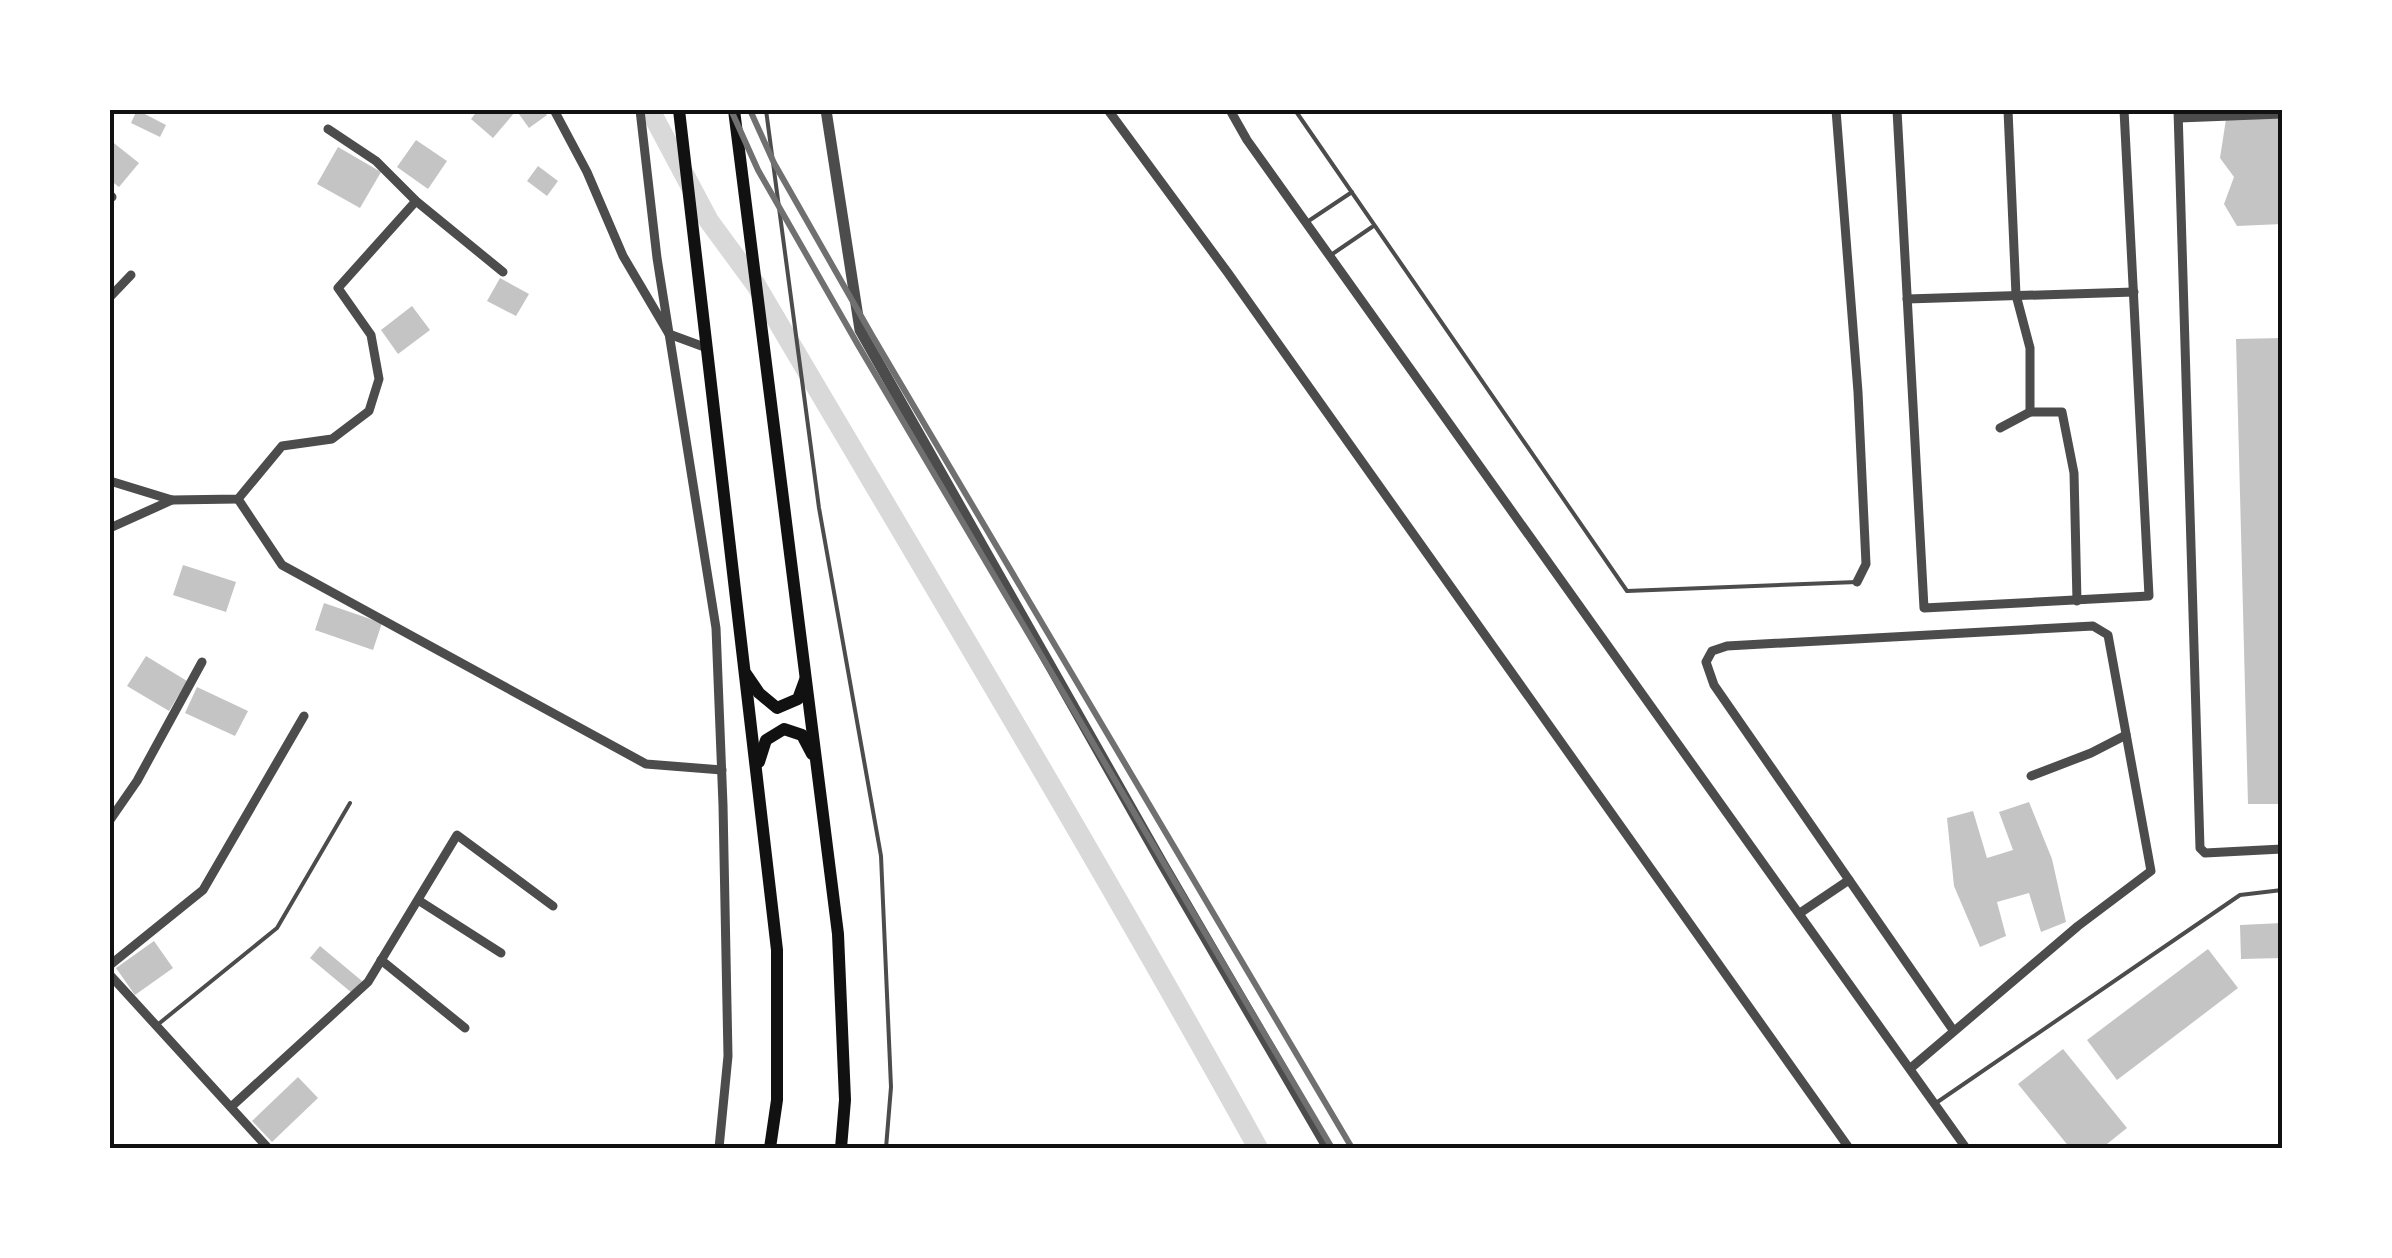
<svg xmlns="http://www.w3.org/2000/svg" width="2392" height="1258" font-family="Karla,sans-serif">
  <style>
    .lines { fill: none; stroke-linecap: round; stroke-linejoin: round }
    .canal { stroke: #d9d9d9; stroke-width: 20 }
    .building { fill: #c4c4c4 }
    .service { stroke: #4c4c4c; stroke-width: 4 }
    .minor { stroke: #4c4c4c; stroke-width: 9 }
    .tertiary { stroke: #4c4c4c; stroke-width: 11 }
    .secondary { stroke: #111; stroke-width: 12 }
    .rail { stroke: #707070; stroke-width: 6 }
    .neatline { fill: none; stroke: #111; stroke-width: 4 }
  </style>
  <rect width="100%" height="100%" fill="#fff"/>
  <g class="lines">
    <path class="canal" d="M650,110l59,111 47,64c169,287 341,572 502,863"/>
  </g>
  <g class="building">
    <polygon points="137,110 166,125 160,137 131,123"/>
    <polygon points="478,110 513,110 515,112 493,138 471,119"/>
    <polygon points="516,110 543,110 547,115 529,128"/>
    <polygon points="2282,117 2282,224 2237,226 2224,204 2234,177 2220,158 2226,119"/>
    <polygon points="110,140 139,163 119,187 110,180"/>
    <polygon points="416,140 447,161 428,189 397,167"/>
    <polygon points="338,147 381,172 360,208 317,184"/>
    <polygon points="538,166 558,181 547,196 527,181"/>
    <polygon points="500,278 529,294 516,316 487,301"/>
    <polygon points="412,306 430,330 398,354 381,330"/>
    <polygon points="2282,338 2282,804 2248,804 2236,339"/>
    <polygon points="183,565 236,582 226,612 173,595"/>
    <polygon points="324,603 382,623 373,650 315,630"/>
    <polygon points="146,656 187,681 169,711 127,686"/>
    <polygon points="197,687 248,711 235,736 185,713"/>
    <polygon points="2029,802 2052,859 2066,922 2041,932 2029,893 1997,902 2006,936 1980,947 1954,886 1947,818 1973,811 1987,858 2013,850 1999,812"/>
    <polygon points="2282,923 2282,958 2241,959 2240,925"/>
    <polygon points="154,941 173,968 135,995 116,968"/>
    <polygon points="320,946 362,981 352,993 310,958"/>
    <polygon points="2208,949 2238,988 2117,1080 2087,1040"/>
    <polygon points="2063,1049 2127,1128 2102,1148 2070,1148 2018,1084"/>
    <polygon points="298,1077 318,1098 272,1142 252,1121"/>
  </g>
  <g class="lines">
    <g class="service">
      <polyline points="766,110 819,508 881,856 891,1087 886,1148"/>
      <polyline points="1295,110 1627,591 1857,582"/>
      <polyline points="1307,222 1352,192"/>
      <polyline points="1331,255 1372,227"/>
      <polyline points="156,1026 277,928 350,803"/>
      <polyline points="1936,1103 2240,895 2282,890"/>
    </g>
    <g class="minor">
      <polyline points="554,110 587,172 623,256 669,334 707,348"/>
      <polyline points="640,110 657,258 716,628 723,805 728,1056 719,1148"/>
      <polyline points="1108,110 1228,273 1849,1148"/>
      <polyline points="1230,110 1247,140 1966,1148"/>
      <polyline points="1836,110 1858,392 1866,564 1857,582"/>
      <polyline points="1897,110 1924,608 2149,596 2124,110"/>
      <polyline points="2008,110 2016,295 2030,348 2030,412 2062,412 2074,473 2077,601"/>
      <polyline points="2178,110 2200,848 2205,853 2282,849"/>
      <polyline points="2179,118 2282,114"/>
      <polyline points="328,129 376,161 416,201 503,272"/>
      <polyline points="110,195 112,197"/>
      <polyline points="110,297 131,275"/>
      <polyline points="1907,299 2134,292"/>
      <polyline points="2000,428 2030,412"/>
      <polyline points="110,481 172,500 238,499 282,446 332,439 369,411 379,379 371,335 338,288 416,201"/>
      <polyline points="238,499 282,565 646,764 722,770"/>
      <polyline points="110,528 172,500"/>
      <polyline points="2031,776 2091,753 2126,735"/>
      <polyline points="110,820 137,781 202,662"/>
      <polyline points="418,900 501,953"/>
      <polyline points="1800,913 1849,880"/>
      <polyline points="381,960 465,1028"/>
      <polyline points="110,965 203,890 304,716"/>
      <polyline points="110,975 268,1148"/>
      <polyline points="1912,1067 2078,926 2151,871 2108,635 2093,626 1727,646 1712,651 1706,662 1714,685 1953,1030"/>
      <polyline points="231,1107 368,982 457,835 553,906"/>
    </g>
    <polyline class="tertiary" points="826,110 860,330 1162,863 1328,1148"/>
    <g class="secondary">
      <polyline points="679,110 777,950 777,1100 770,1148"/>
      <polyline points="734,110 838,934 845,1100 841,1148"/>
      <polyline points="746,674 759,693 777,708 798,699 805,680"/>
      <polyline points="759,762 766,740 784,729 802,735 812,754"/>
    </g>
    <g class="rail">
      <polyline points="731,110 758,170 858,345 1332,1148"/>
      <polyline points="750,110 774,163 873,337 1352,1148"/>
    </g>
  </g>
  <rect width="2392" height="1258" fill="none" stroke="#ffffff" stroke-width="225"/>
  <rect x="112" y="112" width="2168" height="1034" class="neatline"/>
</svg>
